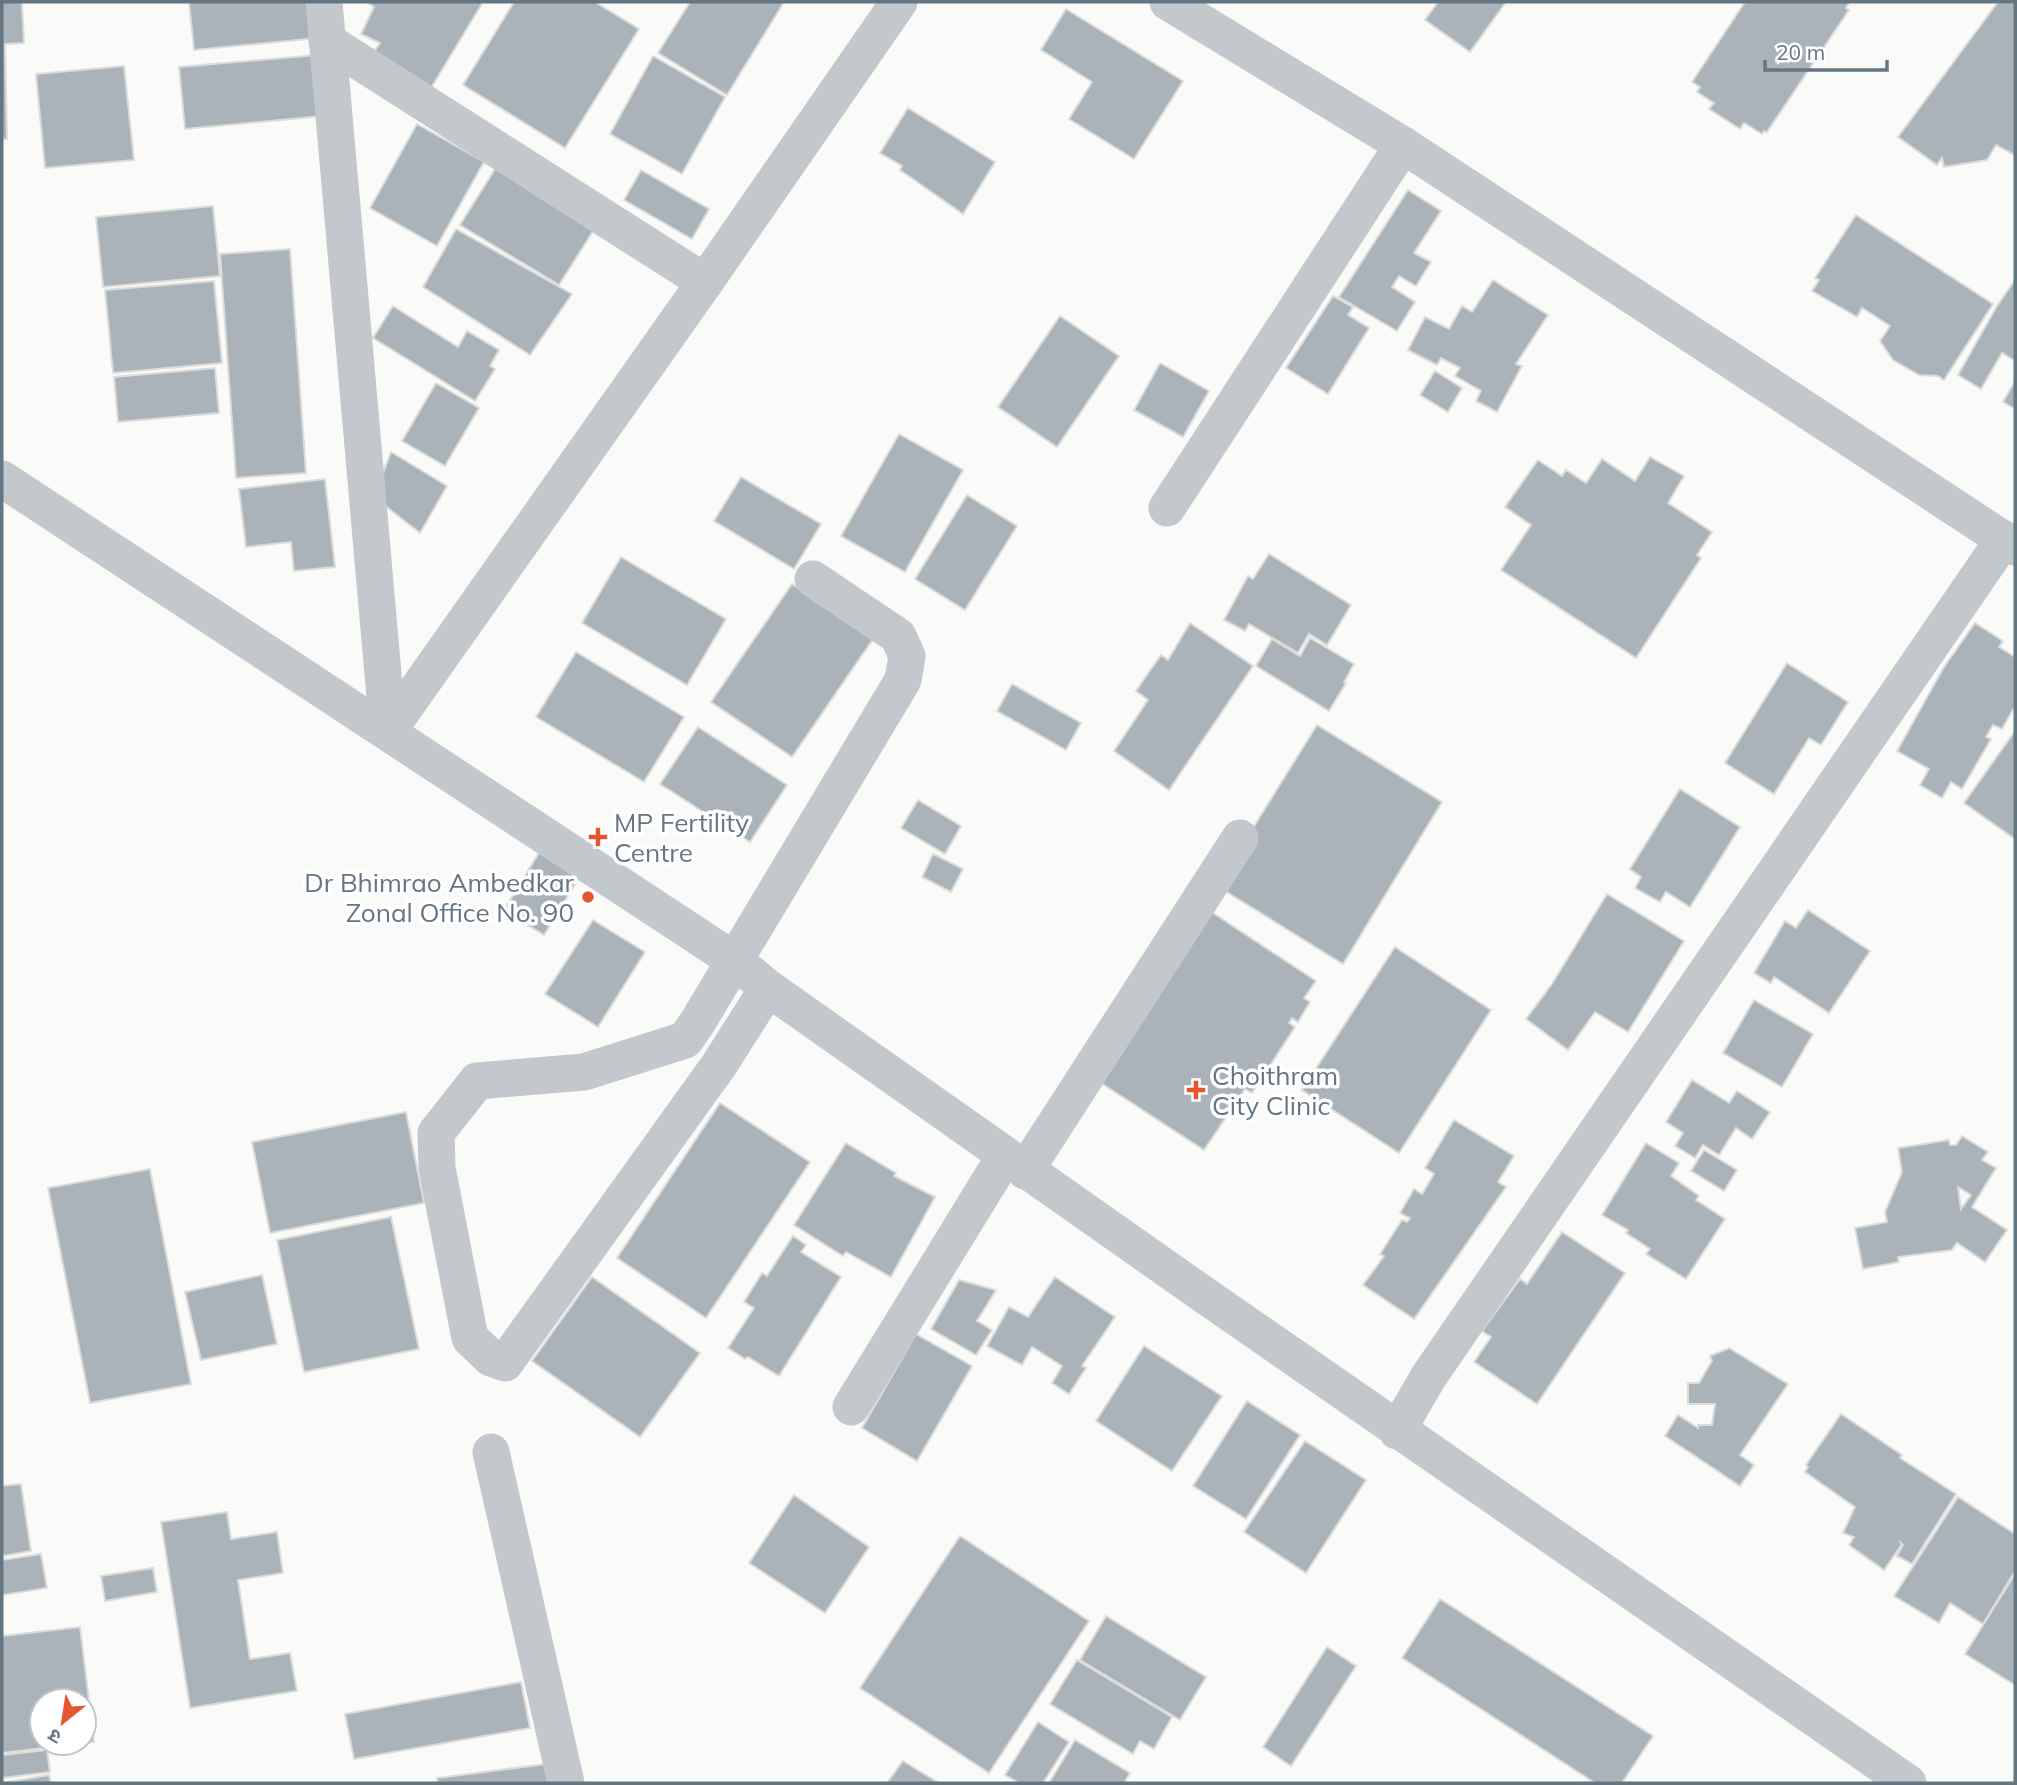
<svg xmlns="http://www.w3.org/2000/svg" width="2017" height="1785" font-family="Mulish,'Noto Sans Devanagari',sans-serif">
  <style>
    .building { fill: #aab3b9; stroke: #dcdcda; stroke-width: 2; fill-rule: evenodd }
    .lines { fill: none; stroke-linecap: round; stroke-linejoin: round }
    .minor { stroke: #c3c8cc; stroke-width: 37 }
    .poi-dot { fill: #e4572e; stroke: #fff; stroke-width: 2.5 }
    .labels { text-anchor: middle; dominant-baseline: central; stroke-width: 7; stroke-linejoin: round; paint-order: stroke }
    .poi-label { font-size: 26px; fill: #657683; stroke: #fff; text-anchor: start }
  </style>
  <rect width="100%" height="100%" fill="#fafaf8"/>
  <g class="building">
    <polygon points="2,2 22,2 24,43 5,44 7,139 2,139"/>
    <polygon points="189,2 314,2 318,38 194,50"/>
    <polygon points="366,2 483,2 428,93 370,58 380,43 361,34 374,7"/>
    <polygon points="514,2 595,2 639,29 565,148 463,85"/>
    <polygon points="690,2 784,2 727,95 658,53"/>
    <polygon points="1438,2 1506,2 1470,52 1425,20"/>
    <polygon points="1745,2 1850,2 1846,8 1849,10 1767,132 1764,131 1762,134 1744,123 1740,129 1709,109 1714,103 1697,92 1700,87 1692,82"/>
    <polygon points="1998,2 2015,3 2015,155 1996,145 1987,160 1944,167 1942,158 1937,165 1898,137"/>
    <polygon points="1066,9 1183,81 1134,159 1069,119 1092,82 1041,50"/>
    <polygon points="317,55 323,116 185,129 179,67"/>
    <polygon points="653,56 725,97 682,174 610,134"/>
    <polygon points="124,66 134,160 45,168 36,74"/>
    <polygon points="908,108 995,162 963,214 900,170 902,166 880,153"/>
    <polygon points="417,124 484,162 437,246 370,208"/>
    <polygon points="497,166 595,228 559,285 460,225"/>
    <polygon points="641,170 709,209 692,239 624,200"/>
    <polygon points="1408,190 1441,211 1414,253 1431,262 1416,286 1399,276 1392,287 1415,302 1397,331 1339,297"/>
    <polygon points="213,206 220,276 103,287 96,217"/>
    <polygon points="1856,215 1993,304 1944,380 1938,376 1919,375 1893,360 1880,341 1890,326 1862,308 1857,317 1812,291 1819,280 1815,278"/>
    <polygon points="456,229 572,294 530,355 423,287"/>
    <polygon points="290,249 306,473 236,478 220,254"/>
    <polygon points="1493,280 1548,315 1516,364 1522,366 1497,412 1476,401 1481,391 1455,376 1460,368 1441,358 1437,365 1408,350 1425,317 1449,329 1462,306 1472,312"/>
    <polygon points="2015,280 2015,361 2002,353 1981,389 1958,375 1997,306"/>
    <polygon points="214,281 222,363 113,373 105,290"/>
    <polygon points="1333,296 1353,307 1348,315 1369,328 1328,394 1286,368"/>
    <polygon points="393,306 458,347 467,331 499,350 490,366 495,369 475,401 373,338"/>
    <polygon points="1060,316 1119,356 1057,447 998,407"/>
    <polygon points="1160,363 1209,391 1183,437 1134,410"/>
    <polygon points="215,368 219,413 118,422 114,377"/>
    <polygon points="1435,371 1462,388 1448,412 1420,395"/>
    <polygon points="2015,381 2015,409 2003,402"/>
    <polygon points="436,383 479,408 445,466 402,441"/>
    <polygon points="899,434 963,470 905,572 841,536"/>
    <polygon points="391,452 447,486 420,533 374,497"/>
    <polygon points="1650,457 1684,476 1668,503 1712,532 1697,555 1701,558 1636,658 1501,570 1531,525 1505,507 1538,460 1562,476 1566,470 1586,483 1602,459 1635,481"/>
    <polygon points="741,477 821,524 794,569 714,521"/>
    <polygon points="325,479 335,567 294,571 291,542 246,547 239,489"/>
    <polygon points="967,495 1017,526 965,610 915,579"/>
    <polygon points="1269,554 1351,605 1327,645 1309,634 1298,653 1249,624 1245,631 1224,620 1248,576 1253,579"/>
    <polygon points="621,557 726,619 687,685 582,623"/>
    <polygon points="792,584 873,639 792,757 711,702"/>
    <polygon points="1190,623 1253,666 1169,790 1114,751 1148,700 1136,691 1161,655 1168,660"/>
    <polygon points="1975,623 2003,641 1999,647 2015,657 2015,706 2002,729 1993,725 1986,737 1991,739 1962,789 1951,782 1942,798 1920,785 1929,769 1897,751 1944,667"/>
    <polygon points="1310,638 1354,664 1344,682 1346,683 1329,711 1256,666 1272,639 1300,656"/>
    <polygon points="576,652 684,717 644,782 536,717"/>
    <polygon points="1787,663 1848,702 1821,745 1809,738 1774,794 1725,763"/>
    <polygon points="1012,684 1081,723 1066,750 997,711"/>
    <polygon points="1317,725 1442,802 1343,964 1217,886"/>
    <polygon points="698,727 787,785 750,842 660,784"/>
    <polygon points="2015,731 2015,839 1964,803"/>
    <polygon points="1680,789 1740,827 1690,907 1666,892 1660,902 1635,888 1641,877 1630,869"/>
    <polygon points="918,800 961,826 945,854 901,828"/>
    <polygon points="545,843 585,868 544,935 504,910"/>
    <polygon points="933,854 963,869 951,892 922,877"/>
    <polygon points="1607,894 1684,941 1628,1032 1595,1012 1568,1050 1526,1019 1552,984"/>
    <polygon points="1207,909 1316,981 1304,998 1310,1002 1298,1022 1292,1018 1289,1023 1295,1027 1252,1093 1245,1089 1204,1150 1095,1079"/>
    <polygon points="1808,910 1870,951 1829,1013 1774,977 1771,983 1754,973 1785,921 1796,928"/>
    <polygon points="593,920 645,952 598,1027 545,994"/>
    <polygon points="1395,947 1491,1010 1399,1153 1302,1090"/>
    <polygon points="1754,1000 1813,1034 1782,1087 1723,1053"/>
    <polygon points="1692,1080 1729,1103 1737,1091 1770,1112 1752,1139 1736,1128 1719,1155 1703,1145 1695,1158 1675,1146 1683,1133 1666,1122"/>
    <polygon points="720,1103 810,1162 706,1318 617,1258"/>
    <polygon points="406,1112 424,1203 270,1233 252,1142"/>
    <polygon points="1454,1120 1514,1156 1498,1182 1506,1187 1414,1319 1363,1285 1384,1256 1380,1254 1402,1220 1407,1222 1410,1218 1400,1213 1414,1189 1422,1194 1434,1174 1425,1168"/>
    <path d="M1962,1136l26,16 -6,8 14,8 -24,39 35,23 -22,32 -28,-19 -5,7 -54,7 1,5 -36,7 -8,-41 32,-6 -2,-10 17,-40 -4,-24 51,-8 1,5h6zM1958,1187l13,8 -10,14z"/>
    <polygon points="846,1143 896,1173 894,1176 935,1197 891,1277 846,1252 843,1256 794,1225"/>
    <polygon points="1646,1143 1679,1163 1671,1176 1699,1196 1696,1200 1725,1219 1686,1279 1646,1254 1650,1249 1626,1233 1628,1230 1602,1215"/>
    <polygon points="1704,1150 1737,1170 1724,1191 1691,1171"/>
    <polygon points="150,1169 191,1384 90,1403 48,1188"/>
    <polygon points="391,1217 419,1349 304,1372 277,1240"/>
    <polygon points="1562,1232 1625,1273 1537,1404 1474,1362 1491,1337 1482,1331 1520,1279 1527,1284"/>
    <polygon points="793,1236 806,1245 801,1252 841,1277 779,1376 748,1357 745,1359 728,1348 754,1308 744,1302 762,1273 767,1276"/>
    <polygon points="262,1275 277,1344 201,1360 185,1292"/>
    <polygon points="592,1277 700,1353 640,1437 532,1361"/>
    <polygon points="1055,1277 1115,1317 1082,1366 1086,1368 1069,1394 1052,1383 1062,1366 1032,1347 1022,1365 987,1346 1009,1307 1028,1317"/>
    <polygon points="959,1280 996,1290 977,1321 992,1330 976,1355 931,1329"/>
    <polygon points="916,1334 972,1366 917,1461 862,1428"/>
    <polygon points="1144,1346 1222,1396 1172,1471 1096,1421"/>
    <polygon points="1729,1348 1788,1384 1740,1455 1754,1465 1740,1486 1665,1436 1678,1415 1698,1428 1698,1425 1712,1425 1715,1404 1688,1404 1688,1383 1699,1383 1712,1361 1710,1356"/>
    <polygon points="1247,1401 1300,1435 1246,1519 1193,1486"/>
    <polygon points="1841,1414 1902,1455 1900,1458 1956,1494 1912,1564 1897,1556 1903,1545 1899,1541 1902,1544 1884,1570 1849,1545 1854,1537 1843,1533 1855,1507 1805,1472 1808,1467 1806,1465"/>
    <polygon points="1305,1441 1366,1480 1306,1573 1244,1532"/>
    <polygon points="21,1484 31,1551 2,1556 2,1486"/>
    <polygon points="794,1495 869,1547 825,1613 749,1563"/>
    <polygon points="1958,1497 2015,1534 2015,1571 1983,1624 1950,1603 1939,1623 1894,1596"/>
    <polygon points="227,1512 231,1539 277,1532 283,1573 238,1580 250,1659 290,1653 297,1691 190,1708 161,1522"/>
    <polygon points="960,1536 1089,1621 989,1773 860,1688"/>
    <polygon points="41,1554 47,1588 2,1595 2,1560"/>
    <polygon points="153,1568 157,1592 105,1601 101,1576"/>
    <polygon points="2015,1574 2015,1685 1965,1654"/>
    <polygon points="1440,1599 1653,1736 1622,1783 1595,1783 1402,1658"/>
    <polygon points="1106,1616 1206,1677 1180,1720 1080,1660"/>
    <path d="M80,1627l14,115 -92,11v-117zM42,1701h42v42h-42z"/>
    <polygon points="1327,1647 1356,1666 1291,1766 1263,1747"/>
    <polygon points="1077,1660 1172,1717 1154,1749 1140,1741 1133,1754 1050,1704"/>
    <polygon points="521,1682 530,1728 354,1759 345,1714"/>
    <polygon points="1038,1722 1069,1742 1043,1783 1019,1783 1005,1775"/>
    <polygon points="1075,1740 1130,1773 1124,1783 1049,1783"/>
    <polygon points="47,1750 50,1772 2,1778 2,1755"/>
    <polygon points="903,1761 939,1783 887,1783"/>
    <polygon points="546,1764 548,1783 438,1783 437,1778"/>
    <polygon points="49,1775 51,1783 2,1783"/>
  </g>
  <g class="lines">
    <g class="minor">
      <polyline points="324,2 388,731"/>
      <polyline points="1168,2 1403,145 2015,547"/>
      <polyline points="327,41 705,282"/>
      <path d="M2,479l732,481 34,28c378,268 758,532 1140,795"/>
      <polyline points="1167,508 1403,145"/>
      <polyline points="388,731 705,282 899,2"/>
      <polyline points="768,988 719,1065 505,1363 491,1358 470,1338 437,1168 436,1133 477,1081 584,1072 685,1040 697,1023 903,680 907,656 898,636 813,579"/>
      <polyline points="1025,1171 1240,838"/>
      <polyline points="851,1407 1005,1156"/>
      <polyline points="1397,1431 1429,1376 2004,539"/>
      <polyline points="491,1452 566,1783"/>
    </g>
  </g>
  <g class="poi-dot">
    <path d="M594.5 826.5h7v7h7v7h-7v7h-7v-7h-7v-7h7z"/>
    <circle cx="588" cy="897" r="7"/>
    <path d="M1192.5 1079.5h7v7h7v7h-7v7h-7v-7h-7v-7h7z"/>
  </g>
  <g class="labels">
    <g class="poi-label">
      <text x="614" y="822">MP Fertility<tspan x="614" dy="30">Centre</tspan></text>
      <text x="574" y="882" text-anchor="end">Dr Bhimrao Ambedkar<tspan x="574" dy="30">Zonal Office No. 90</tspan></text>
      <text x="1212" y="1075">Choithram<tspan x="1212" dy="30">City Clinic</tspan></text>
    </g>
  </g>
  <rect width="2017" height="1785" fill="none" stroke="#657683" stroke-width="7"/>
  <g transform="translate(63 1722) rotate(210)"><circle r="33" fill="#ffffff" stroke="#c1c8cd" stroke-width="2"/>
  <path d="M0-5L12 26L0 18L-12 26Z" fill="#e4572e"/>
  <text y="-10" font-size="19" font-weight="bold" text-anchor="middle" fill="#657683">उ</text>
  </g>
  <path d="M1765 60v10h122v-10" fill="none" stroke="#657683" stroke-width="3.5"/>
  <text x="1776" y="60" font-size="21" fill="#657683" stroke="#ffffff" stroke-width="5" paint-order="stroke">20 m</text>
</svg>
